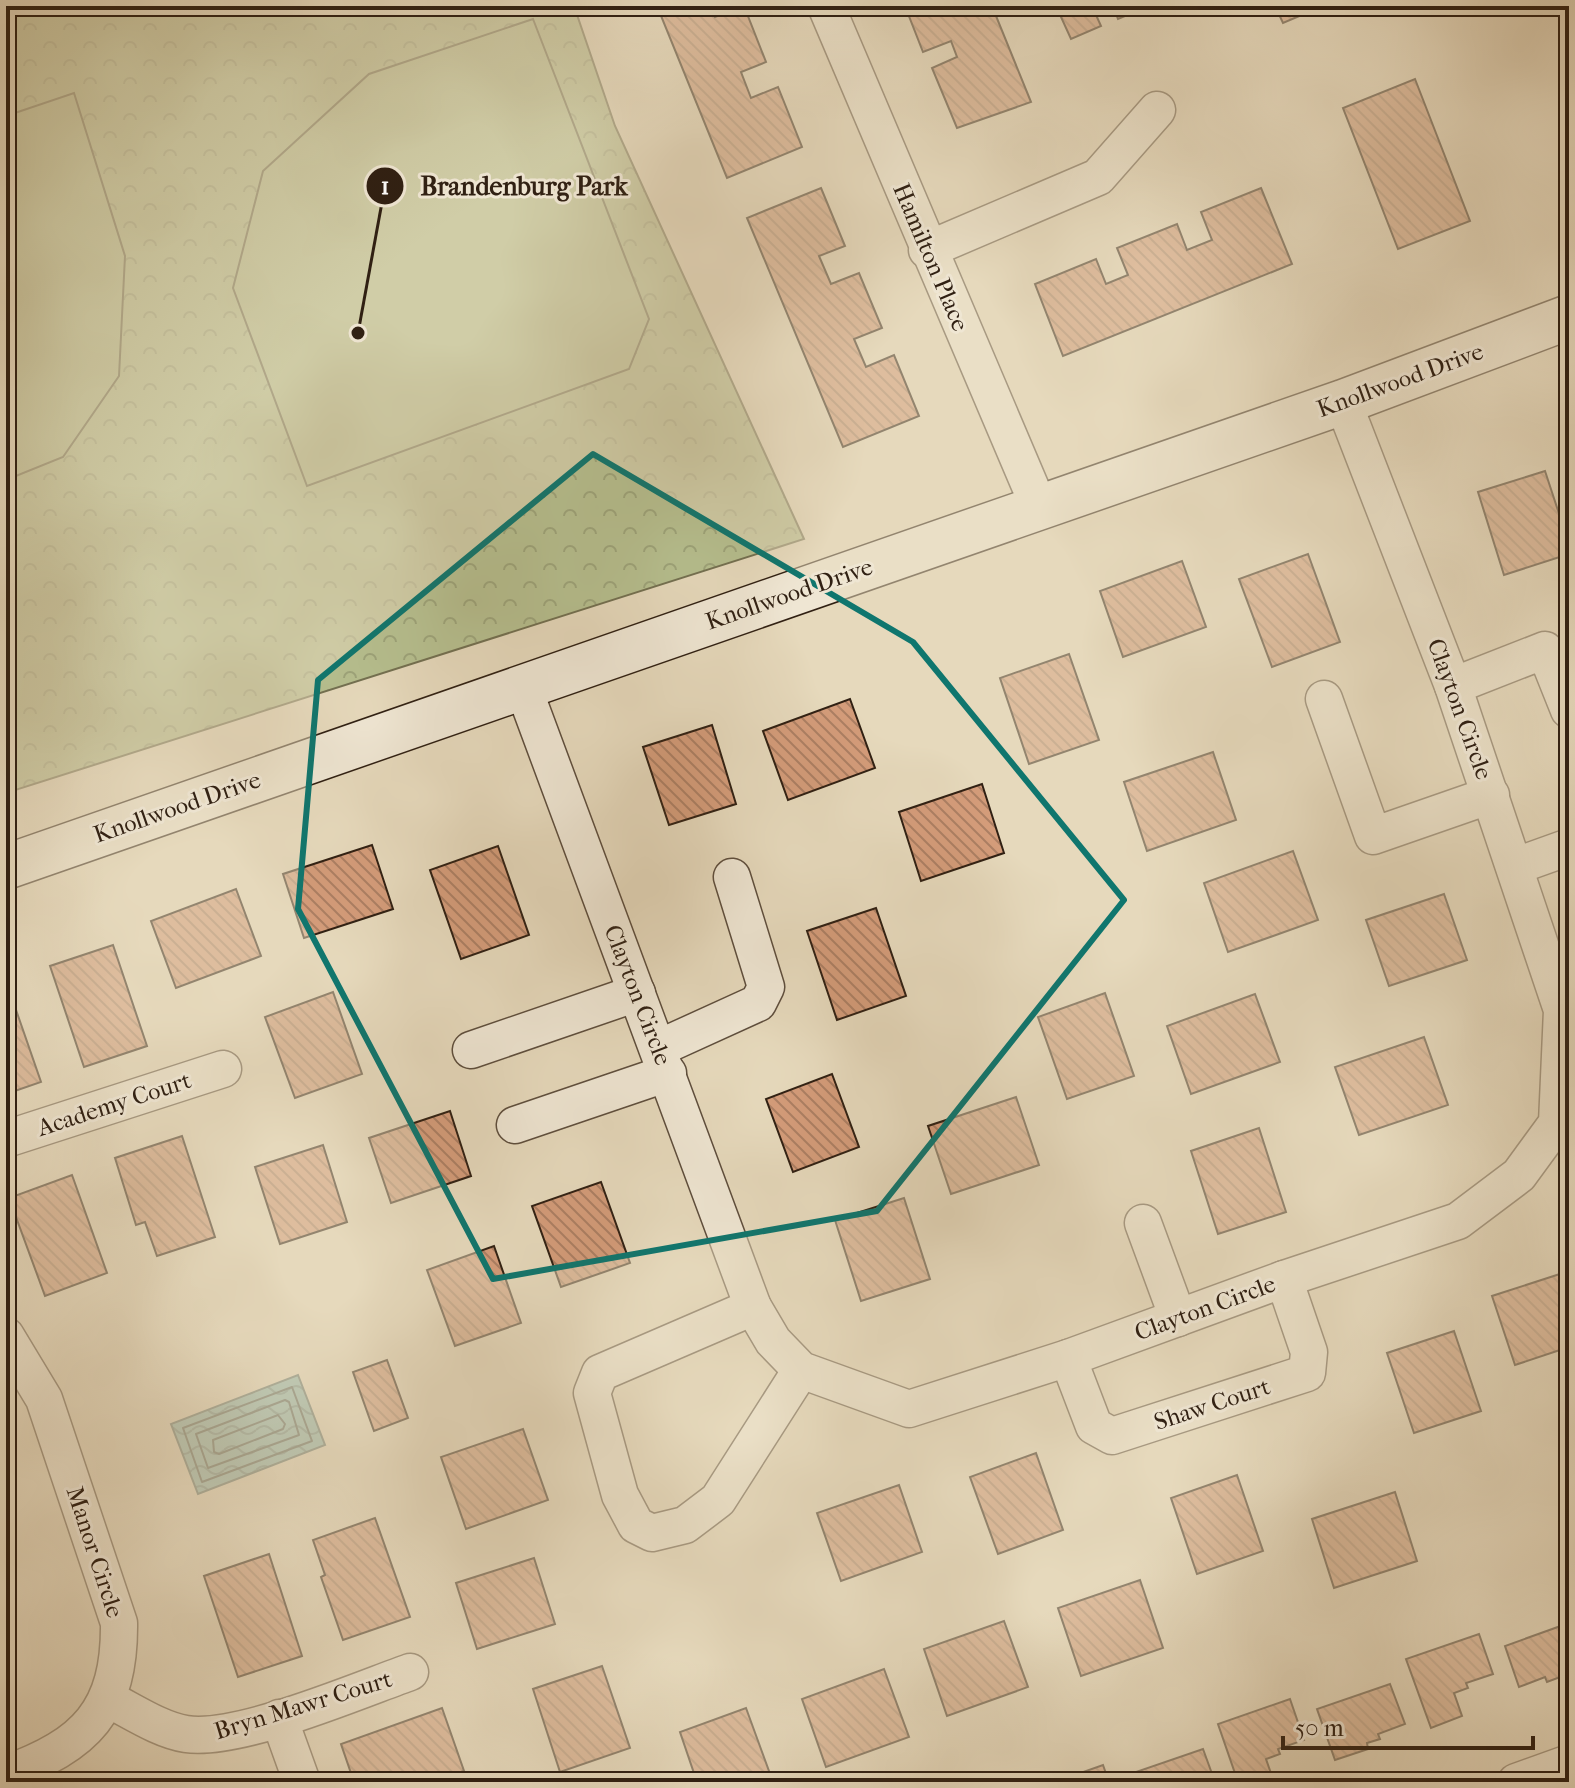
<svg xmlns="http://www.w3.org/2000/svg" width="1575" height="1788" font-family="'IM FELL French Canon',serif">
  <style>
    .park { fill: url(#park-crowns); stroke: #737051; stroke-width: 2 }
    .garden { fill: #b6bf8f; stroke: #737051; stroke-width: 2 }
    .water { fill: url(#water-waves); stroke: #6d7c71; stroke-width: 2 }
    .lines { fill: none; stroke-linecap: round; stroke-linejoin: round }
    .shore { stroke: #636d62; stroke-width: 2 }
    .building { fill: url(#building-back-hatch); stroke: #302013; stroke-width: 2 }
    .street-casing { stroke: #5e4e3d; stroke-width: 39 }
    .secondary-casing { stroke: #302013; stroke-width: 47 }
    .street { stroke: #efe6d3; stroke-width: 36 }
    .secondary { stroke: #efe6d3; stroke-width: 44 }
    .marked { fill: none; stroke: #0f766e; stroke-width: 6; stroke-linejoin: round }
    .labels { text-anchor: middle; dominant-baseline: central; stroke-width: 6; stroke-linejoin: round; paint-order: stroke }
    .street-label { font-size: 24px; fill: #302013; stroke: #efe6d3 }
    .leader { fill: none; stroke: #302013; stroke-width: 3 }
    .callout-dot { fill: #302013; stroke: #efe6d3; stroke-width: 3 }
    .mark-label { font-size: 24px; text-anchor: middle; font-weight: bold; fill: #fff }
    .callout-label { font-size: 26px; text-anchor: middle; font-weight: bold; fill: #302013; stroke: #efe6d3; stroke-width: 6; stroke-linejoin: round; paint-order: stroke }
  </style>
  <defs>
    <pattern id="park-crowns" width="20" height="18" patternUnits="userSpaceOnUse" patternTransform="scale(2)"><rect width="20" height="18" fill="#b6bf8f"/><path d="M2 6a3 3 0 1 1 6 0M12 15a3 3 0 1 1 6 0" fill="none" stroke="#9da47a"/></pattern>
    <pattern id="water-waves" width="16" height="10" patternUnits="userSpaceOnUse" patternTransform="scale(2)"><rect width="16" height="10" fill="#96bab0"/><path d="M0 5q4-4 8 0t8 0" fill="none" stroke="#7b978e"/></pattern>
    <pattern id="building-back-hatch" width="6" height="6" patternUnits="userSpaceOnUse" patternTransform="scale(2)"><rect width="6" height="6" fill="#d49c7a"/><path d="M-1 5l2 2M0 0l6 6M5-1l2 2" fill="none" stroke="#ac7f63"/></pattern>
  </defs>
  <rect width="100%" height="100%" fill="#e6d9bc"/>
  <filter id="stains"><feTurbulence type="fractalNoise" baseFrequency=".0025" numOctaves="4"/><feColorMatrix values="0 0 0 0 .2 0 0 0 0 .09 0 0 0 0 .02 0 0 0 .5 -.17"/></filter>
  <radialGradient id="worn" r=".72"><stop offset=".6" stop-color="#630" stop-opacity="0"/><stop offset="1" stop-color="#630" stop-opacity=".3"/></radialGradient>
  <polygon class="park" points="6,6 574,6 615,126 804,539 6,793"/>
  <g class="garden">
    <polygon points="533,19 649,319 629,369 307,486 233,288 263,171 369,74"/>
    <polygon points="74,93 125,256 119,376 63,457 6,480 6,116"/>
  </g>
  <polygon class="water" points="298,1375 325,1445 198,1494 171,1424"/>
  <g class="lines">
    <g class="shore">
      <polygon points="292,1387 312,1441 202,1482 183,1428"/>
      <polygon points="285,1400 289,1402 299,1435 208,1468 196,1434"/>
      <polygon points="278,1415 285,1424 283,1429 219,1454 214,1452 213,1440"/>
    </g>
  </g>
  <g class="building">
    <polygon points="657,6 711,6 715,17 744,6 766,62 741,72 751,98 778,87 802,147 727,178"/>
    <polygon points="905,6 992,6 1031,102 957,128 932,68 957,57 951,41 923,52"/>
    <polygon points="1056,6 1092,6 1101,26 1071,39"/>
    <polygon points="1113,6 1149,6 1118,19"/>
    <polygon points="1275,6 1323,6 1283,23"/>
    <polygon points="1415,79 1470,221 1398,249 1343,108"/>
    <polygon points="821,188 845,246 819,256 831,284 859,273 882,328 854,339 866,367 894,355 919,416 843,447 747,218"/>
    <polygon points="1261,188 1292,264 1063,356 1035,284 1096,259 1106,284 1128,275 1117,248 1177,224 1187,250 1212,240 1201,212"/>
    <polygon points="1545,471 1569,544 1569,554 1504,575 1478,492"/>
    <polygon points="1308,554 1340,642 1272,667 1239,579"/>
    <polygon points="1182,561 1206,627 1123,657 1100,591"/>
    <polygon points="1069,654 1099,740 1029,764 1000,678"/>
    <polygon points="850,699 875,768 788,800 763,731"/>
    <polygon points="712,725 736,804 669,825 643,747"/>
    <polygon points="1213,752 1236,820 1147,851 1124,782"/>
    <polygon points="982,784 1004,853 921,881 899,812"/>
    <polygon points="372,845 393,909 304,938 283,874"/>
    <polygon points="498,846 529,935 461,959 430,870"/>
    <polygon points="1293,851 1318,920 1228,952 1204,883"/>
    <polygon points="236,889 261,956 176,988 151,921"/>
    <polygon points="1444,894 1467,960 1389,986 1366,920"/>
    <polygon points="876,908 906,996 837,1020 807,931"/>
    <polygon points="113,945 147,1046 84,1067 50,966"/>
    <polygon points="6,981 41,1082 6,1094"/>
    <polygon points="333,992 362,1074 295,1098 265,1017"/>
    <polygon points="1105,993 1134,1076 1067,1099 1038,1017"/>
    <polygon points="1255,994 1280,1062 1191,1094 1167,1026"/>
    <polygon points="1424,1037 1448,1105 1359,1135 1335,1067"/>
    <polygon points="832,1074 859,1147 793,1172 766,1099"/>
    <polygon points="1016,1097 1039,1165 951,1194 928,1126"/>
    <polygon points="450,1111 471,1176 391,1203 369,1138"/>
    <polygon points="1259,1128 1286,1212 1218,1234 1191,1151"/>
    <polygon points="182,1136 215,1237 157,1256 145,1222 136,1225 115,1158"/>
    <polygon points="323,1145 347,1222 280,1244 255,1167"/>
    <polygon points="72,1175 107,1273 45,1296 9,1198"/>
    <polygon points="601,1182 630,1263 561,1287 532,1206"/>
    <polygon points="904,1198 930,1279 861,1301 835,1220"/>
    <polygon points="494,1246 521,1323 455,1346 427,1270"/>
    <polygon points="1569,1271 1569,1347 1515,1365 1492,1296"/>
    <polygon points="1454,1331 1481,1411 1414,1433 1387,1353"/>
    <polygon points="387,1360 408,1418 374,1431 353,1372"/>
    <polygon points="523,1429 548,1500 466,1529 441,1457"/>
    <polygon points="1036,1453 1063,1530 998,1554 970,1477"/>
    <polygon points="1237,1475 1263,1551 1197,1574 1171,1498"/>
    <polygon points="899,1485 922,1552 841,1581 817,1513"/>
    <polygon points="1395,1492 1417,1561 1334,1588 1312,1519"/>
    <polygon points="375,1518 410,1617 343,1640 321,1577 325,1575 313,1540"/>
    <polygon points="269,1554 302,1656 238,1677 204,1576"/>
    <polygon points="534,1558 555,1624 477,1649 456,1583"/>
    <polygon points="1140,1580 1163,1648 1081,1676 1058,1608"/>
    <polygon points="1004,1621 1028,1687 947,1716 924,1649"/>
    <polygon points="1569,1623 1569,1680 1562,1682 1560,1677 1547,1682 1545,1677 1519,1687 1505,1646"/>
    <polygon points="1479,1634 1493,1674 1466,1683 1468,1688 1454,1693 1462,1716 1431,1728 1406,1659"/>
    <polygon points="602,1666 630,1748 560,1772 533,1689"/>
    <polygon points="884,1669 909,1737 826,1767 802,1699"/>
    <polygon points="1390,1684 1405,1724 1378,1734 1380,1739 1367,1743 1368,1749 1335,1760 1317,1709"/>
    <polygon points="1290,1699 1304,1740 1278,1749 1280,1754 1266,1759 1274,1782 1238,1782 1218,1724"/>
    <polygon points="442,1708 464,1771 433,1782 354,1782 341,1744"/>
    <polygon points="746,1708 773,1782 697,1782 680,1732"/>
    <polygon points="1203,1749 1215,1782 1133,1782 1130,1774"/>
    <polygon points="1103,1765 1109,1782 1055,1782"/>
  </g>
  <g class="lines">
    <defs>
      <g id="street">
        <polyline points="826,6 1039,507"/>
        <polyline points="927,250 1098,177 1157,110"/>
        <polyline points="1453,686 1545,650 1569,710"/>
        <polyline points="523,687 753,1307 773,1341 801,1370 909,1409 1068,1358 1284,1279 1458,1221 1519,1175 1557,1123 1562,1010 1453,686 1343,402"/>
        <polyline points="1324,699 1373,836 1491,795"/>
        <polyline points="1516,866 1569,847"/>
        <polyline points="659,1048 758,1003 766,987 732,877"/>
        <polyline points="471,1050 637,993"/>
        <polyline points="515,1125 668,1073"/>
        <polyline points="6,1139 223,1069"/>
        <polyline points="1143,1223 1178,1318"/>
        <polyline points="753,1307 600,1373 592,1393 620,1495 636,1525 652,1533 685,1525 718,1500 801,1370"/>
        <path d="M6,1336l38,63 75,224c1,88 -33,122 -113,151"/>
        <polyline points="1068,1358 1094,1426 1112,1436 1307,1373 1309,1352 1284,1279"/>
        <path d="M108,1699c24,12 52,31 78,35 52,8 171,-43 224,-62"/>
        <polyline points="279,1718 302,1782"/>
        <polyline points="1516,1782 1569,1763"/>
      </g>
      <polyline id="secondary" points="6,867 1343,402 1569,317"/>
    </defs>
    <use href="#street" class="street-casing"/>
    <use href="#secondary" class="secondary-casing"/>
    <use href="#street" class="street"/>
    <use href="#secondary" class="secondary"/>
  </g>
  <path d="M0 0H1575V1788H0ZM593,454l320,188 211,258 -247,311 -384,68 -195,-370 20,-229z" fill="#e6d9bc" fill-opacity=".55" fill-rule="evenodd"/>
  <path class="marked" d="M593,454l320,188 211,258 -247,311 -384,68 -195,-370 20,-229z"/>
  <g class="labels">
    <g class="street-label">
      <text transform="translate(931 257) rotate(67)">Hamilton Place</text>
      <text transform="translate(1400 380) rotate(-20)">Knollwood Drive</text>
      <text transform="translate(789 594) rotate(-19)">Knollwood Drive</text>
      <text transform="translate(1460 709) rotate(70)">Clayton Circle</text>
      <text transform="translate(177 807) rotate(-19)">Knollwood Drive</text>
      <text transform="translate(638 995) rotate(69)">Clayton Circle</text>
      <text transform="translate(114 1104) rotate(-18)">Academy Court</text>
      <text transform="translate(1205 1308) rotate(-20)">Clayton Circle</text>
      <text transform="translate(1212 1404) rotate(-18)">Shaw Court</text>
      <text transform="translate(95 1552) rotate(72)">Manor Circle</text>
      <text transform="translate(303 1705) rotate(-17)">Bryn Mawr Court</text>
    </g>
  </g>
  <path class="leader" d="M358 333L385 186"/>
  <g class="callout-dot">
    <circle cx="358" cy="333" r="8"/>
    <circle cx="385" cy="186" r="20"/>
  </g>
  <g class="mark-label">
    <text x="385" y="194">1</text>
  </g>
  <g class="callout-label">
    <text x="524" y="195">Brandenburg Park</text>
  </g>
  <rect width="1575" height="1788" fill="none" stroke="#e6d9bc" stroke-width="32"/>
  <rect x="8" y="8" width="1559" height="1772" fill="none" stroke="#302013" stroke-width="4"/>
  <rect x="16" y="16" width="1543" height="1756" fill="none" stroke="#302013" stroke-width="2"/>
  <path d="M1283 1736v12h250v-12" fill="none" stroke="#302013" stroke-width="4"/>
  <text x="1295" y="1736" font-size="24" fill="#302013" stroke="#efe6d3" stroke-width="6" paint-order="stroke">50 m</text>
  <rect width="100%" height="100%" filter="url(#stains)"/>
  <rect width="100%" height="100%" fill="url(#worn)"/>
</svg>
